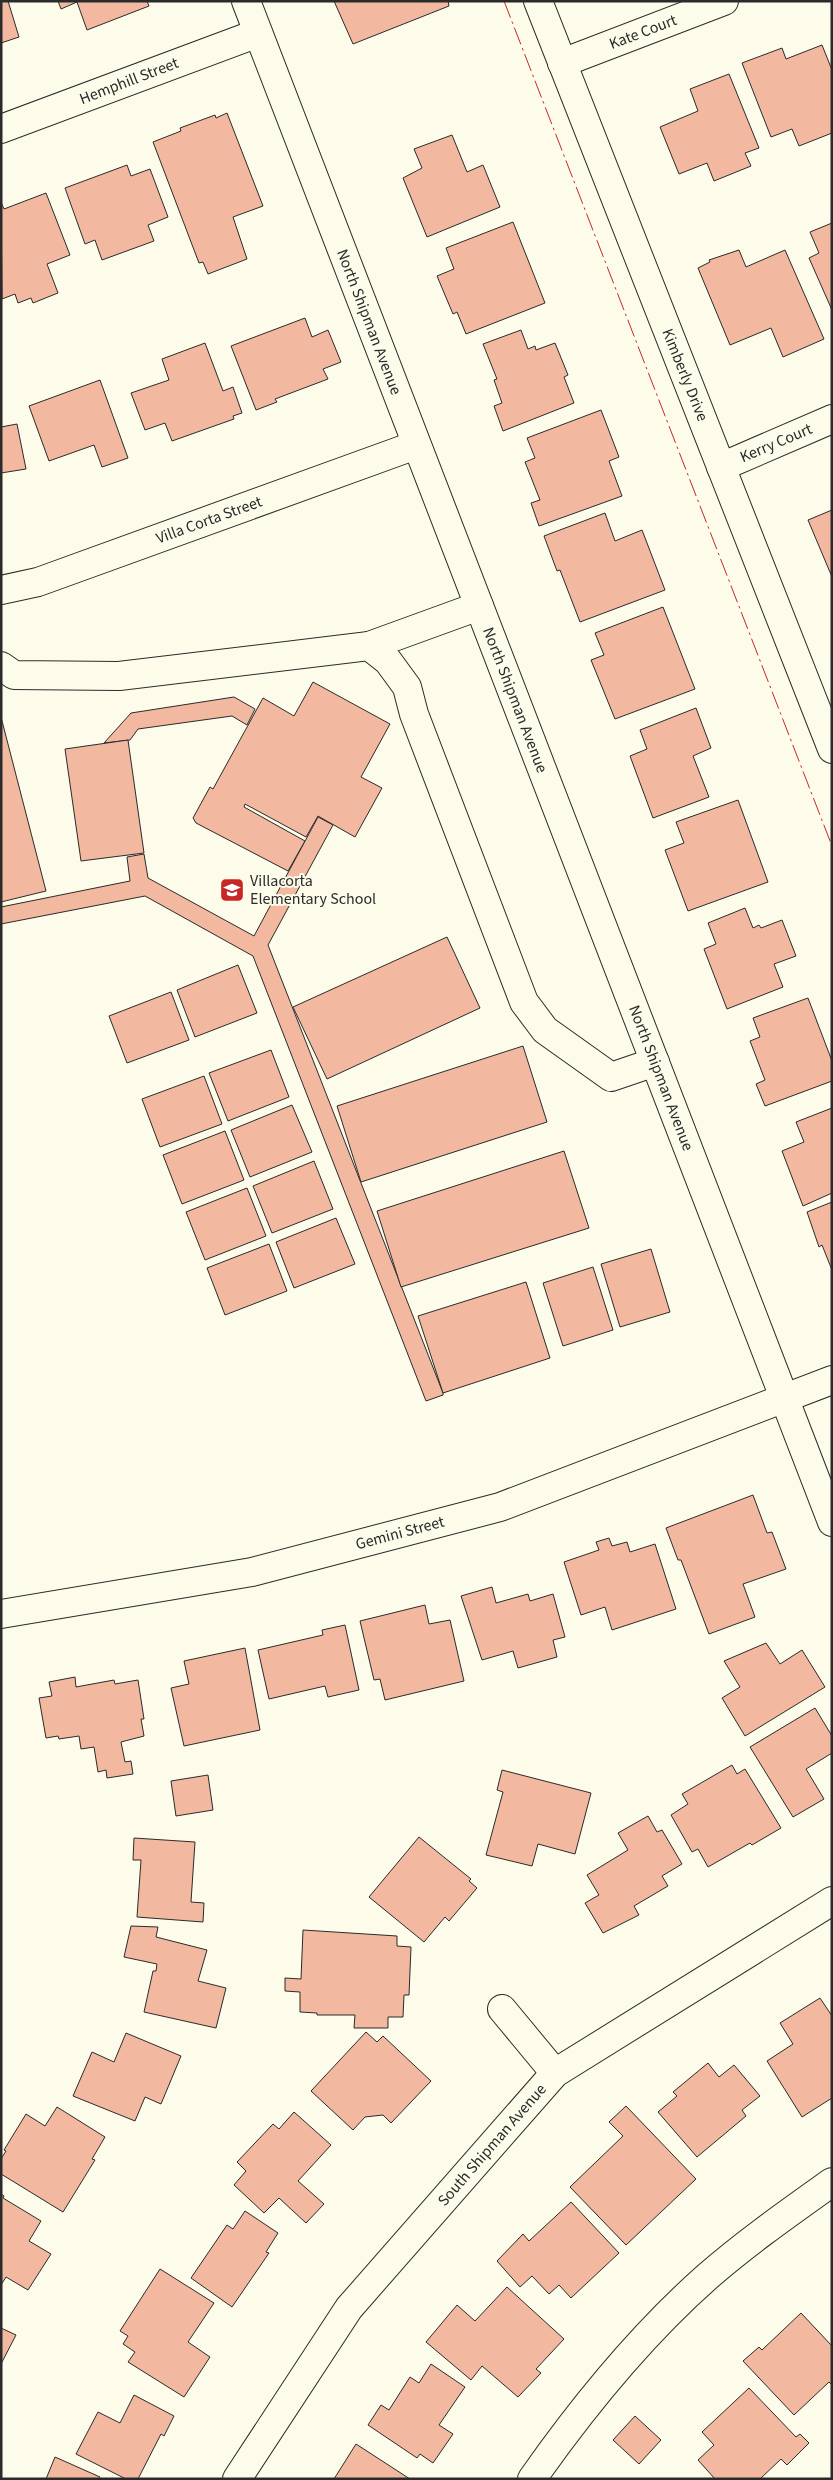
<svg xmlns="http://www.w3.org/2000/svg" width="833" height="2480" font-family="'Source Sans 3',sans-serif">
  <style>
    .building { fill: #f2b8a0; stroke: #2b2b2b }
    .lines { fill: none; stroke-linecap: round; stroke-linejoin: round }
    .minor-casing { stroke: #2b2b2b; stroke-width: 30 }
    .minor { stroke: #fdfbea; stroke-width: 28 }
    .power { stroke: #c62828; stroke-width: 1; stroke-dasharray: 18 4 2.5 4; stroke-linecap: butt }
    .labels { text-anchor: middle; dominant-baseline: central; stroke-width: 4; stroke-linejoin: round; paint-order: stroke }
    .street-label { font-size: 16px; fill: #2b2b2b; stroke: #fdfbea }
    .poi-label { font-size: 16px; fill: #2b2b2b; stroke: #fdfbea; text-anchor: start }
  </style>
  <rect width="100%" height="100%" fill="#fdfbea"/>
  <g class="building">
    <polygon points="1,1 8,1 19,37 1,43"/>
    <polygon points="58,1 147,1 149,6 87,30 77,2 61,9"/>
    <polygon points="334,1 448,1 449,6 353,44"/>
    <polygon points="822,45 832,70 832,133 799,146 792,129 771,137 742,63 782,48 786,59"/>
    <polygon points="729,74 759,148 745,153 751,166 714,181 707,163 679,174 660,127 698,111 690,89"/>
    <polygon points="227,113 263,206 233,217 247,259 208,274 203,262 199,263 153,142 181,131 180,128 215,115 216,118"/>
    <polygon points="452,135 467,172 483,165 500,207 427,237 403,178 422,168 414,149"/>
    <polygon points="127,165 131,176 150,169 168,217 148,225 154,241 102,260 95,240 85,244 65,188"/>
    <polygon points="46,193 70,255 47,264 58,293 33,303 31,298 18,303 15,294 2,299 1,202 4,209"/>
    <polygon points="513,222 545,303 466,334 457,312 453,314 437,276 454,269 446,248"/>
    <polygon points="832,223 832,310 809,258 819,253 810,232"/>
    <polygon points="739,250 746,267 785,250 824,339 783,357 771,328 730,345 698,268 710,262 709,260"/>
    <polygon points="305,318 312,337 328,330 341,362 323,369 328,379 275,399 277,402 256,410 231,346"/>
    <polygon points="521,330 528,349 535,346 536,350 555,343 568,375 564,377 574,403 503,431 494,406 502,403 494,380 497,379 483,344"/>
    <polygon points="205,343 223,391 233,387 242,413 233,416 234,419 172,441 165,423 145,430 131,393 169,380 162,359"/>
    <polygon points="100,380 128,458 102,467 94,445 49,461 29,406"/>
    <polygon points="601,410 619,457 609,461 622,496 539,526 531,503 540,500 525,462 535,458 527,438"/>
    <polygon points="17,424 26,469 1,473 1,427"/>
    <polygon points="832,510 832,577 808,520"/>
    <polygon points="605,513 615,541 642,530 665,590 580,622 560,570 557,571 544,536"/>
    <polygon points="663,607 695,689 615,719 591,660 604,655 595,633"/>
    <polygon points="313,682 390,724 361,777 382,788 355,837 318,816 306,837 245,804 244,807 305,841 288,871 196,823 193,818 210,787 213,789 263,698 294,716"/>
    <polygon points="234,697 255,709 247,725 232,716 138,729 130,740 104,743 131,713"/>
    <polygon points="696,708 711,748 693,756 709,797 653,818 630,756 647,749 640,730"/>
    <polygon points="1,717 46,891 1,902"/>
    <polygon points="128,740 144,853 81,861 65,749"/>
    <polygon points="738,800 768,882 688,911 665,850 684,843 676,822"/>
    <polygon points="318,817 333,825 268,945 443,1393 443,1395 426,1401 253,956 145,896 1,924 1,907 130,881 127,857 144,854 148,878 254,936"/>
    <polygon points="745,908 753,928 759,925 761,928 782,920 796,956 774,964 783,987 727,1009 704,949 716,944 708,923"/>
    <polygon points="447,937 480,1008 327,1079 293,1007"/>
    <polygon points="238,965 257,1013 195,1037 177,990"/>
    <polygon points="171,992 189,1040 127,1063 109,1016"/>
    <polygon points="808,998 832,1061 832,1081 765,1106 756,1084 765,1080 750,1041 760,1037 753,1018"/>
    <polygon points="523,1046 547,1122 361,1182 337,1106"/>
    <polygon points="271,1050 289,1097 228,1121 209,1073"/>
    <polygon points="204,1076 222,1124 160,1147 142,1099"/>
    <polygon points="292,1105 312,1152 250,1177 231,1130"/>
    <polygon points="832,1108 832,1193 803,1206 782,1151 804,1142 796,1122"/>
    <polygon points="225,1131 244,1180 182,1204 163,1155"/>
    <polygon points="564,1151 589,1228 401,1287 377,1211"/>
    <polygon points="314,1161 333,1209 272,1233 253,1186"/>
    <polygon points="247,1188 266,1236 205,1260 186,1212"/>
    <polygon points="832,1202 832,1270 822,1245 819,1247 807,1212"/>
    <polygon points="336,1218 355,1264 294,1288 276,1242"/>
    <polygon points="269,1244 287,1291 225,1315 207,1268"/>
    <polygon points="651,1249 670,1312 620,1327 601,1264"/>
    <polygon points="593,1267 613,1330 563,1346 543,1283"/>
    <polygon points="526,1282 550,1358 443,1393 418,1316"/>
    <polygon points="753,1495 767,1533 772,1532 786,1569 743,1584 755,1617 709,1634 681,1560 678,1560 666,1528"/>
    <polygon points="609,1538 612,1546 627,1542 630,1552 655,1544 676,1609 612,1630 605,1607 581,1615 564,1562 599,1550 596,1542"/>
    <polygon points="492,1587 496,1603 528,1594 530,1601 553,1594 565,1637 553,1640 557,1657 518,1668 513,1651 482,1660 461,1596"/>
    <polygon points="425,1605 429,1624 450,1620 464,1681 385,1700 380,1679 374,1680 360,1621"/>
    <polygon points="345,1625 359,1690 328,1697 325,1686 269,1699 258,1650 323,1635 322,1630"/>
    <polygon points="766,1643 780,1664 802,1650 825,1687 745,1736 722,1698 740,1687 724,1661"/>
    <polygon points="245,1648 260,1730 184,1746 171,1688 189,1684 184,1661"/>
    <polygon points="75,1677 76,1687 114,1680 115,1684 138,1680 144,1719 141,1719 144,1736 121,1742 125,1762 131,1761 133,1774 107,1778 106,1770 98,1772 94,1747 81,1749 79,1736 59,1739 58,1736 46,1738 39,1698 52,1696 49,1682"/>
    <polygon points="815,1708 832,1736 832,1753 806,1769 824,1799 793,1817 750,1747"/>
    <polygon points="732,1765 737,1774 745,1769 781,1828 752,1845 750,1843 708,1867 698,1849 692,1852 671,1815 688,1804 682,1794"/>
    <polygon points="502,1770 591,1793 575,1854 538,1844 532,1866 486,1855 503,1792 497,1790"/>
    <polygon points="208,1775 213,1810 176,1816 171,1781"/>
    <polygon points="648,1816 657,1832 662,1830 682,1864 662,1876 668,1886 634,1906 639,1915 603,1933 585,1903 599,1895 587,1875 628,1850 618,1833"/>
    <polygon points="419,1837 471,1879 469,1881 477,1888 449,1921 445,1917 424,1942 369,1897"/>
    <polygon points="134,1838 195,1842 191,1902 204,1903 203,1922 137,1917 141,1860 133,1860"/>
    <polygon points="131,1926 158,1927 156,1937 207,1950 198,1981 226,1988 216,2028 144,2012 153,1971 156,1971 157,1964 124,1957"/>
    <polygon points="303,1930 397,1936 397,1946 411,1947 409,1995 404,1995 403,2017 388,2017 388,2028 354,2028 355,2015 317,2015 317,2013 300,2012 300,1992 285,1991 285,1978 301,1979"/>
    <polygon points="820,1998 832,2016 832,2098 802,2117 767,2061 793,2044 780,2023"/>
    <polygon points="366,2032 377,2042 383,2036 431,2081 391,2123 383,2115 365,2117 353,2130 311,2091"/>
    <polygon points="126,2033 181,2056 161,2104 145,2097 135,2121 73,2096 92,2052 114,2062"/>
    <polygon points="708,2063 719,2077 734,2065 760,2096 742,2110 746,2116 697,2157 658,2112 677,2096 673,2092"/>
    <polygon points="626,2106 696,2179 626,2245 570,2187 623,2136 609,2122"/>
    <polygon points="57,2107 105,2137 92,2159 95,2160 63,2212 1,2174 1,2159 6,2151 4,2150 26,2114 45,2126"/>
    <polygon points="294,2112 331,2145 298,2181 324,2204 306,2223 279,2198 264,2213 234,2185 246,2171 237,2162 273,2124 279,2129"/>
    <polygon points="1,2194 4,2196 3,2198 41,2221 29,2241 51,2254 28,2290 6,2277 1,2285"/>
    <polygon points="571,2202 619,2253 571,2298 559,2285 549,2294 532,2276 520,2287 497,2261 523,2234 529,2241"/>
    <polygon points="245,2211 278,2233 266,2252 269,2253 232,2307 191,2278 227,2225 233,2229"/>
    <polygon points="160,2269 214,2303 188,2342 210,2357 184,2397 128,2362 135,2352 123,2344 128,2336 120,2331"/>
    <polygon points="507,2287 564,2339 536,2369 541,2373 518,2397 482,2366 471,2380 426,2342 457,2305 475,2321"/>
    <polygon points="801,2313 832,2346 832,2385 829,2382 794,2415 743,2361 759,2347 762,2350"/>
    <polygon points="1,2328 16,2335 1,2364"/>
    <polygon points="431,2364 465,2387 439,2425 453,2434 433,2463 420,2454 417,2458 368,2425 381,2405 389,2410 410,2377 419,2383"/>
    <polygon points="749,2388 796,2437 800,2434 809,2443 787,2465 781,2459 760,2479 715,2479 698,2460 714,2445 702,2432"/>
    <polygon points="134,2395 174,2416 164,2436 161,2434 138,2479 126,2479 76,2454 98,2412 120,2423"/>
    <polygon points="635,2416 661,2440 639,2464 613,2440"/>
    <polygon points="356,2444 410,2479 334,2479"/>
    <polygon points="55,2457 100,2477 99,2479 46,2479"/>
  </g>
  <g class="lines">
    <defs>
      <g id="minor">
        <polyline points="246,1 832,1522"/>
        <polyline points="538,1 832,749"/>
        <polyline points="562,63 724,1"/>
        <polyline points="1,129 258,33"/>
        <polyline points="721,467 832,419"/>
        <polyline points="1,590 38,582 416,445"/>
        <polyline points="369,646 479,606"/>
        <polyline points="1,666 14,675 119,676 369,646 388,661 407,687 414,714 524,1002 545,1030 611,1077 655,1062"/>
        <polyline points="1,1614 252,1572 500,1507 832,1380"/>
        <polyline points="502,2009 555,2073"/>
        <polyline points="237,2479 349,2308 555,2073 832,1901"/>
        <path d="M532,2479c52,-74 108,-143 176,-203 39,-34 82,-64 124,-94"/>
      </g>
    </defs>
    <use href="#minor" class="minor-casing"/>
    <use href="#minor" class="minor"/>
    <polyline class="power" points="504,1 832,846"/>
  </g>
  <defs>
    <symbol id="school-square" viewBox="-11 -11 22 22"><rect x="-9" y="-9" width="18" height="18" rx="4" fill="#c62828" stroke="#fdfbea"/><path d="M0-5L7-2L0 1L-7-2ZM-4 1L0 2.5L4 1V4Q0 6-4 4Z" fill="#fff"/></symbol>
  </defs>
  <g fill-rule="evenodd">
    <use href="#school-square" x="218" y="876" width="28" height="28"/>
  </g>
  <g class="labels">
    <g class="street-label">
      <text transform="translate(643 32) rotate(-21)">Kate Court</text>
      <text transform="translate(129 81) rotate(-21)">Hemphill Street</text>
      <text transform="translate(369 322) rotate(69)">North Shipman Avenue</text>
      <text transform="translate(685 375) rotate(68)">Kimberly Drive</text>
      <text transform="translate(776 443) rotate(-23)">Kerry Court</text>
      <text transform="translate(209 520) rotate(-20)">Villa Corta Street</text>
      <text transform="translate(515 700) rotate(69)">North Shipman Avenue</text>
      <text transform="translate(661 1078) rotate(69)">North Shipman Avenue</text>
      <text transform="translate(400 1533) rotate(-15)">Gemini Street</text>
      <text transform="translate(492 2145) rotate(-49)">South Shipman Avenue</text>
    </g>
    <g class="poi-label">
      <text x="250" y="881">Villacorta<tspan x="250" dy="18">Elementary School</tspan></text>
    </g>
  </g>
  <rect width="833" height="2480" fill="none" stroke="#2b2b2b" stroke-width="5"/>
</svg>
